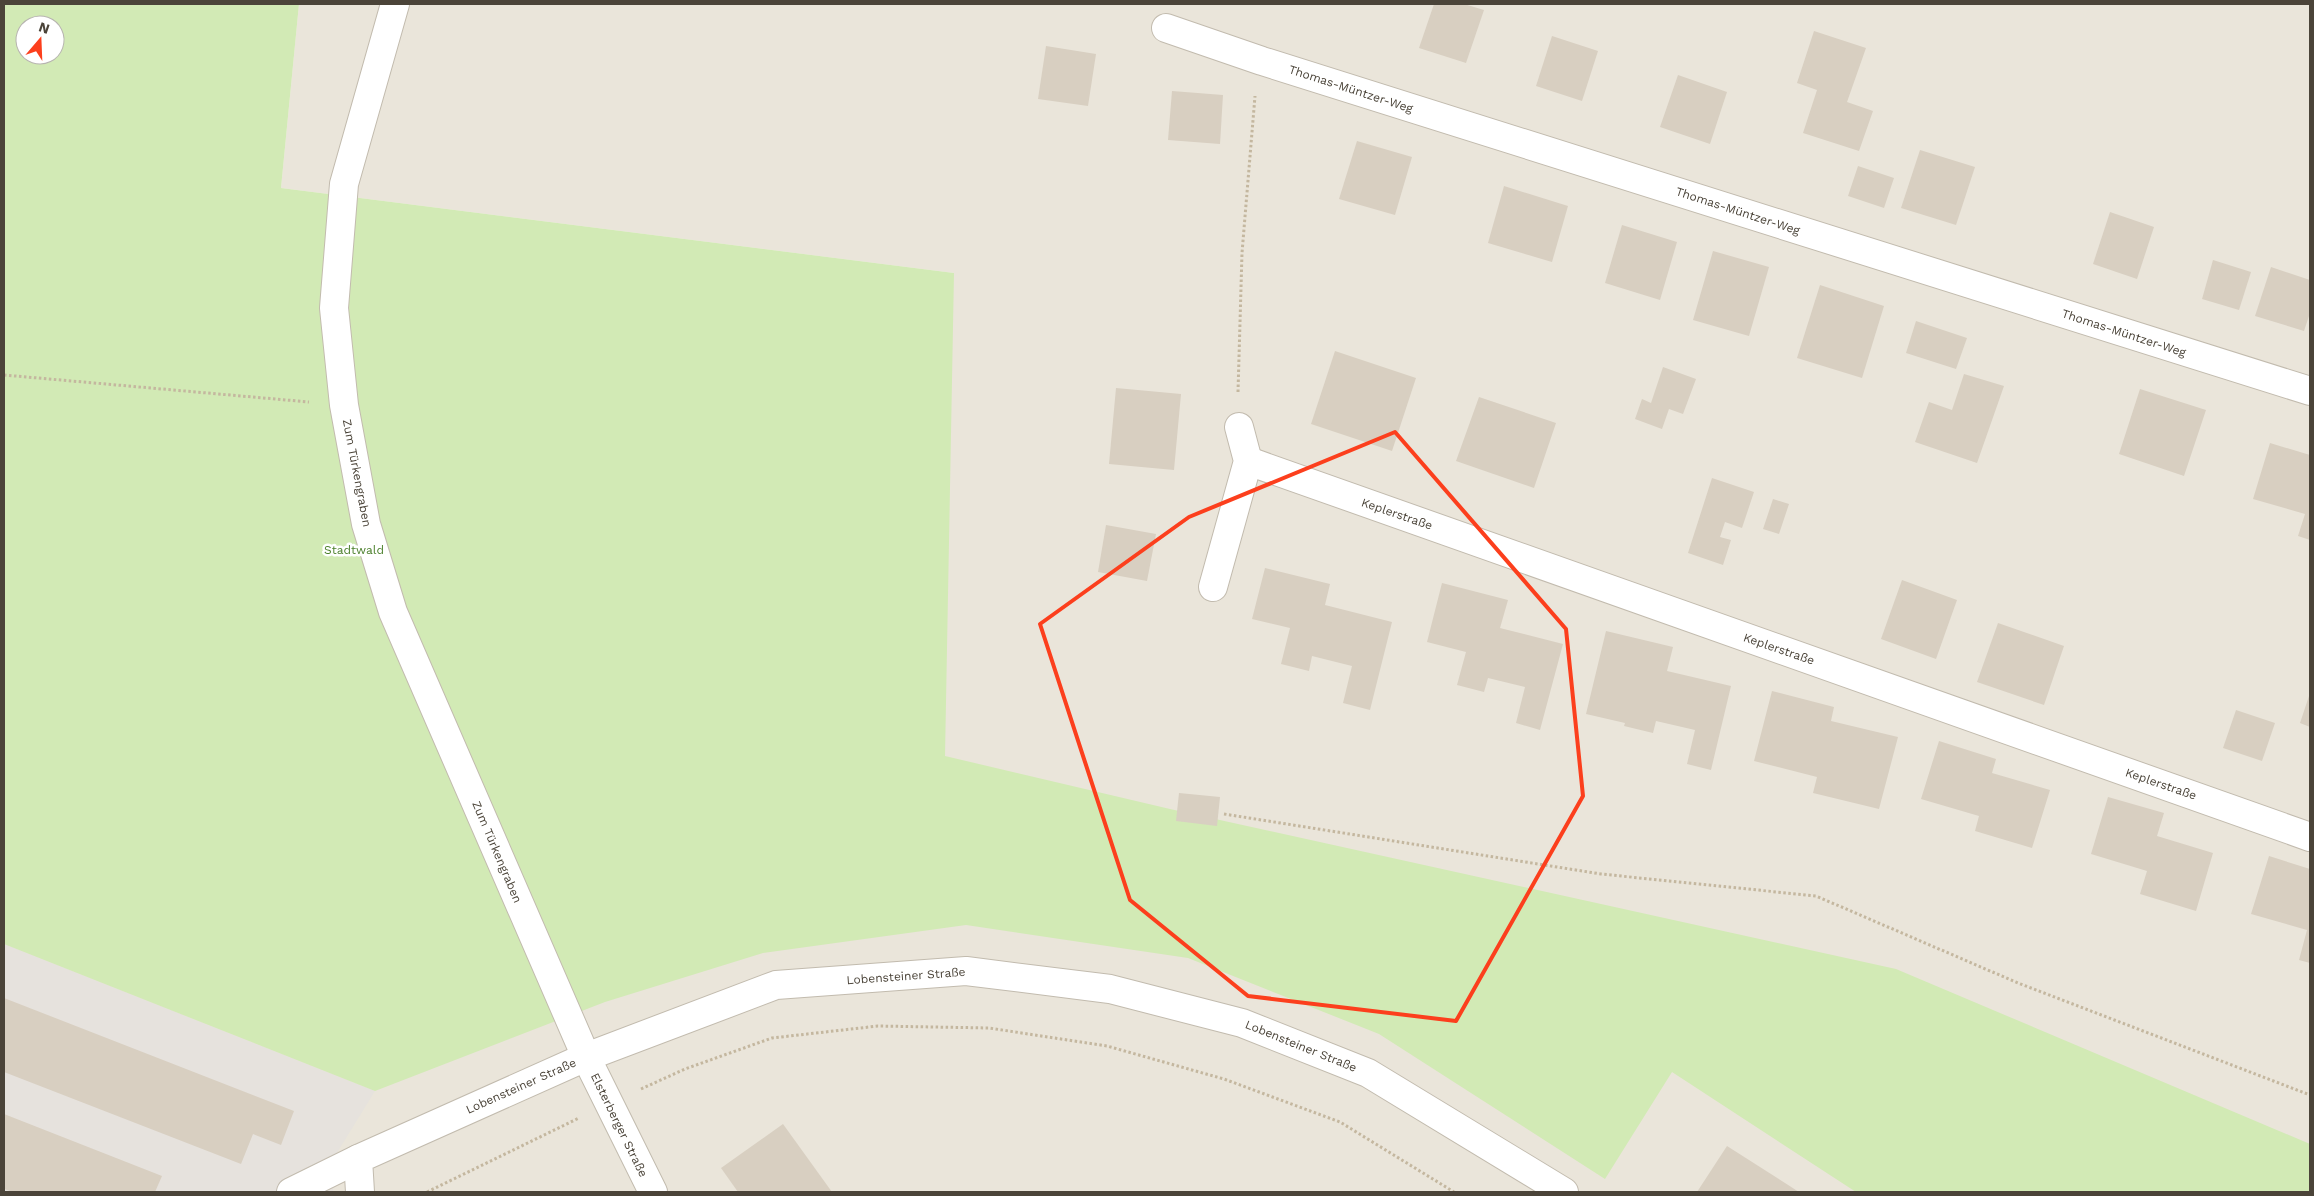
<svg xmlns="http://www.w3.org/2000/svg" width="2314" height="1196" font-family="'Work Sans',sans-serif">
  <style>
    .residential { fill: #eae5da }
    .industrial { fill: #e6e2dd }
    .green { fill: #d2eab5; fill-rule: evenodd }
    .building { fill: #d8cfc1 }
    .lines { fill: none; stroke-linecap: round; stroke-linejoin: round }
    .minor-casing { stroke: #c2bbae; stroke-width: 30 }
    .tertiary-casing { stroke: #c2bbae; stroke-width: 30 }
    .path { stroke: #c4b79f; stroke-width: 3; stroke-dasharray: 2.5 2.5; stroke-linecap: butt }
    .minor { stroke: #fff; stroke-width: 28 }
    .tertiary { stroke: #fff; stroke-width: 28 }
    .marked { fill: none; stroke: #fc3f1d; stroke-width: 4; stroke-linejoin: round }
    .labels { text-anchor: middle; dominant-baseline: central; stroke-width: 5; stroke-linejoin: round; paint-order: stroke }
    .street-label { font-size: 12px; fill: #4b4439; stroke: #fff }
    .park-label { font-size: 12px; fill: #4a7f2a; stroke: #fff }
  </style>
  <rect width="100%" height="100%" fill="#f6f3ec"/>
  <polygon class="residential" points="299,4 2310,4 2310,1192 4,1192 4,926 954,273 281,188"/>
  <polygon class="industrial" points="4,944 375,1091 335,1156 333,1192 4,1192"/>
  <path class="green" d="M4,4h295l-18,184 673,85 -9,483 225,53 726,160 414,175v48h-454l-184,-120 -67,107 -226,-145 -191,-76 -222,-33 -203,28 -158,49 -230,89 -371,-147zM25,25h30v30h-30z"/>
  <g class="building">
    <polygon points="1434,4 1464,4 1484,10 1466,63 1419,48"/>
    <polygon points="1814,31 1866,48 1847,102 1873,111 1859,151 1803,133 1817,90 1797,83"/>
    <polygon points="1552,36 1598,51 1582,101 1536,86"/>
    <polygon points="1046,46 1096,54 1088,106 1038,99"/>
    <polygon points="1678,75 1727,92 1710,144 1660,127"/>
    <polygon points="1172,91 1223,95 1220,144 1168,140"/>
    <polygon points="1357,141 1412,157 1395,215 1339,199"/>
    <polygon points="1920,150 1975,167 1956,225 1901,208"/>
    <polygon points="1858,166 1894,178 1884,208 1848,196"/>
    <polygon points="1504,186 1568,206 1552,262 1488,243"/>
    <polygon points="2110,212 2154,227 2137,279 2093,264"/>
    <polygon points="1622,225 1677,242 1660,300 1605,283"/>
    <polygon points="1713,251 1769,267 1749,336 1693,320"/>
    <polygon points="2213,260 2251,272 2239,310 2202,299"/>
    <polygon points="2271,267 2310,280 2310,313 2304,331 2255,316"/>
    <polygon points="1820,285 1884,306 1862,378 1797,358"/>
    <polygon points="1916,321 1967,338 1956,369 1906,353"/>
    <polygon points="1335,351 1416,378 1392,451 1311,424"/>
    <polygon points="1663,367 1696,379 1683,414 1669,409 1662,429 1635,419 1642,399 1651,403"/>
    <polygon points="1964,374 2004,386 1977,463 1915,442 1929,402 1952,410"/>
    <polygon points="1116,388 1181,394 1174,470 1109,464"/>
    <polygon points="2140,389 2206,410 2184,476 2119,454"/>
    <polygon points="1479,397 1556,423 1534,488 1456,461"/>
    <polygon points="2270,443 2310,455 2310,540 2298,536 2305,514 2253,499"/>
    <polygon points="1712,478 1754,492 1742,528 1725,522 1720,537 1731,540 1723,565 1688,553"/>
    <polygon points="1773,499 1789,504 1779,534 1763,529"/>
    <polygon points="1106,525 1156,534 1147,581 1098,572"/>
    <polygon points="1265,568 1330,584 1325,605 1392,622 1370,710 1343,703 1352,666 1312,656 1309,671 1281,664 1290,628 1252,619"/>
    <polygon points="1902,580 1957,600 1936,659 1881,639"/>
    <polygon points="1442,583 1508,600 1500,628 1563,644 1540,730 1516,723 1525,687 1488,678 1484,692 1457,685 1466,652 1427,642"/>
    <polygon points="1998,623 2064,646 2044,705 1977,682"/>
    <polygon points="1606,631 1673,647 1667,671 1731,686 1711,770 1687,764 1695,730 1656,721 1653,733 1624,726 1625,723 1586,714"/>
    <polygon points="1772,691 1834,707 1831,721 1898,737 1879,809 1813,793 1817,777 1754,761"/>
    <polygon points="2310,693 2310,727 2300,723"/>
    <polygon points="2236,710 2275,723 2262,761 2223,748"/>
    <polygon points="1939,741 1996,759 1992,773 2050,790 2032,848 1975,831 1979,816 1921,799"/>
    <polygon points="1179,793 1220,797 1217,826 1176,821"/>
    <polygon points="2108,797 2164,813 2157,836 2213,853 2196,911 2140,894 2147,871 2091,854"/>
    <polygon points="2269,856 2310,869 2310,963 2299,960 2307,930 2251,914"/>
    <polygon points="4,998 294,1111 281,1145 253,1134 241,1164 4,1072"/>
    <polygon points="4,1114 162,1176 155,1192 13,1192 4,1189"/>
    <polygon points="783,1124 832,1192 738,1192 721,1168"/>
    <polygon points="1727,1146 1799,1192 1697,1192"/>
  </g>
  <g class="lines">
    <defs>
      <g id="minor">
        <polyline points="395,4 344,184 334,308 344,405 366,524 393,612 586,1057 653,1192"/>
        <polyline points="1166,28 1262,61 2310,391"/>
        <polyline points="1248,461 2310,837"/>
        <polyline points="1213,587 1248,461 1239,427"/>
        <polyline points="291,1192 358,1159"/>
        <polyline points="360,1192 358,1159 586,1057"/>
      </g>
      <polyline id="tertiary" points="586,1057 776,985 966,971 1110,989 1242,1023 1368,1073 1564,1192"/>
    </defs>
    <use href="#minor" class="minor-casing"/>
    <use href="#tertiary" class="tertiary-casing"/>
    <g class="path">
      <polyline points="4,375 309,402"/>
      <polyline points="1238,392 1242,253 1255,96"/>
      <polyline points="1224,814 1601,874 1816,896 2018,983 2310,1095"/>
      <polyline points="641,1089 685,1069 772,1038 878,1026 989,1028 1107,1046 1224,1079 1340,1122 1454,1192"/>
      <polyline points="427,1192 579,1118"/>
    </g>
    <use href="#minor" class="minor"/>
    <use href="#tertiary" class="tertiary"/>
  </g>
  <path class="marked" d="M1395,432l171,197 17,167 -127,225 -208,-25 -118,-96 -90,-276 149,-107z"/>
  <g class="labels">
    <g class="street-label">
      <text transform="translate(1351 89) rotate(18)">Thomas-Müntzer-Weg</text>
      <text transform="translate(1738 211) rotate(18)">Thomas-Müntzer-Weg</text>
      <text transform="translate(2124 333) rotate(18)">Thomas-Müntzer-Weg</text>
      <text transform="translate(357 473) rotate(79)">Zum Türkengraben</text>
      <text transform="translate(1397 514) rotate(19)">Keplerstraße</text>
      <text transform="translate(1779 649) rotate(19)">Keplerstraße</text>
      <text transform="translate(2161 784) rotate(19)">Keplerstraße</text>
      <text transform="translate(497 852) rotate(67)">Zum Türkengraben</text>
      <text transform="translate(906 976) rotate(-4)">Lobensteiner Straße</text>
      <text transform="translate(1301 1046) rotate(22)">Lobensteiner Straße</text>
      <text transform="translate(521 1086) rotate(-24)">Lobensteiner Straße</text>
      <text transform="translate(619 1125) rotate(64)">Elsterberger Straße</text>
    </g>
    <g class="park-label">
      <text x="354" y="550">Stadtwald</text>
    </g>
  </g>
  <rect width="2314" height="1196" fill="none" stroke="#4b4439" stroke-width="10"/>
  <g transform="translate(40 40) rotate(19)"><circle r="24" fill="#ffffff" stroke="#b7b4b0"/>
  <path d="M0-4L9 19L0 12L-9 19Z" fill="#fc3f1d"/>
  <text y="-8" font-size="14" font-weight="bold" text-anchor="middle" fill="#4b4439">N</text>
  </g>
</svg>
